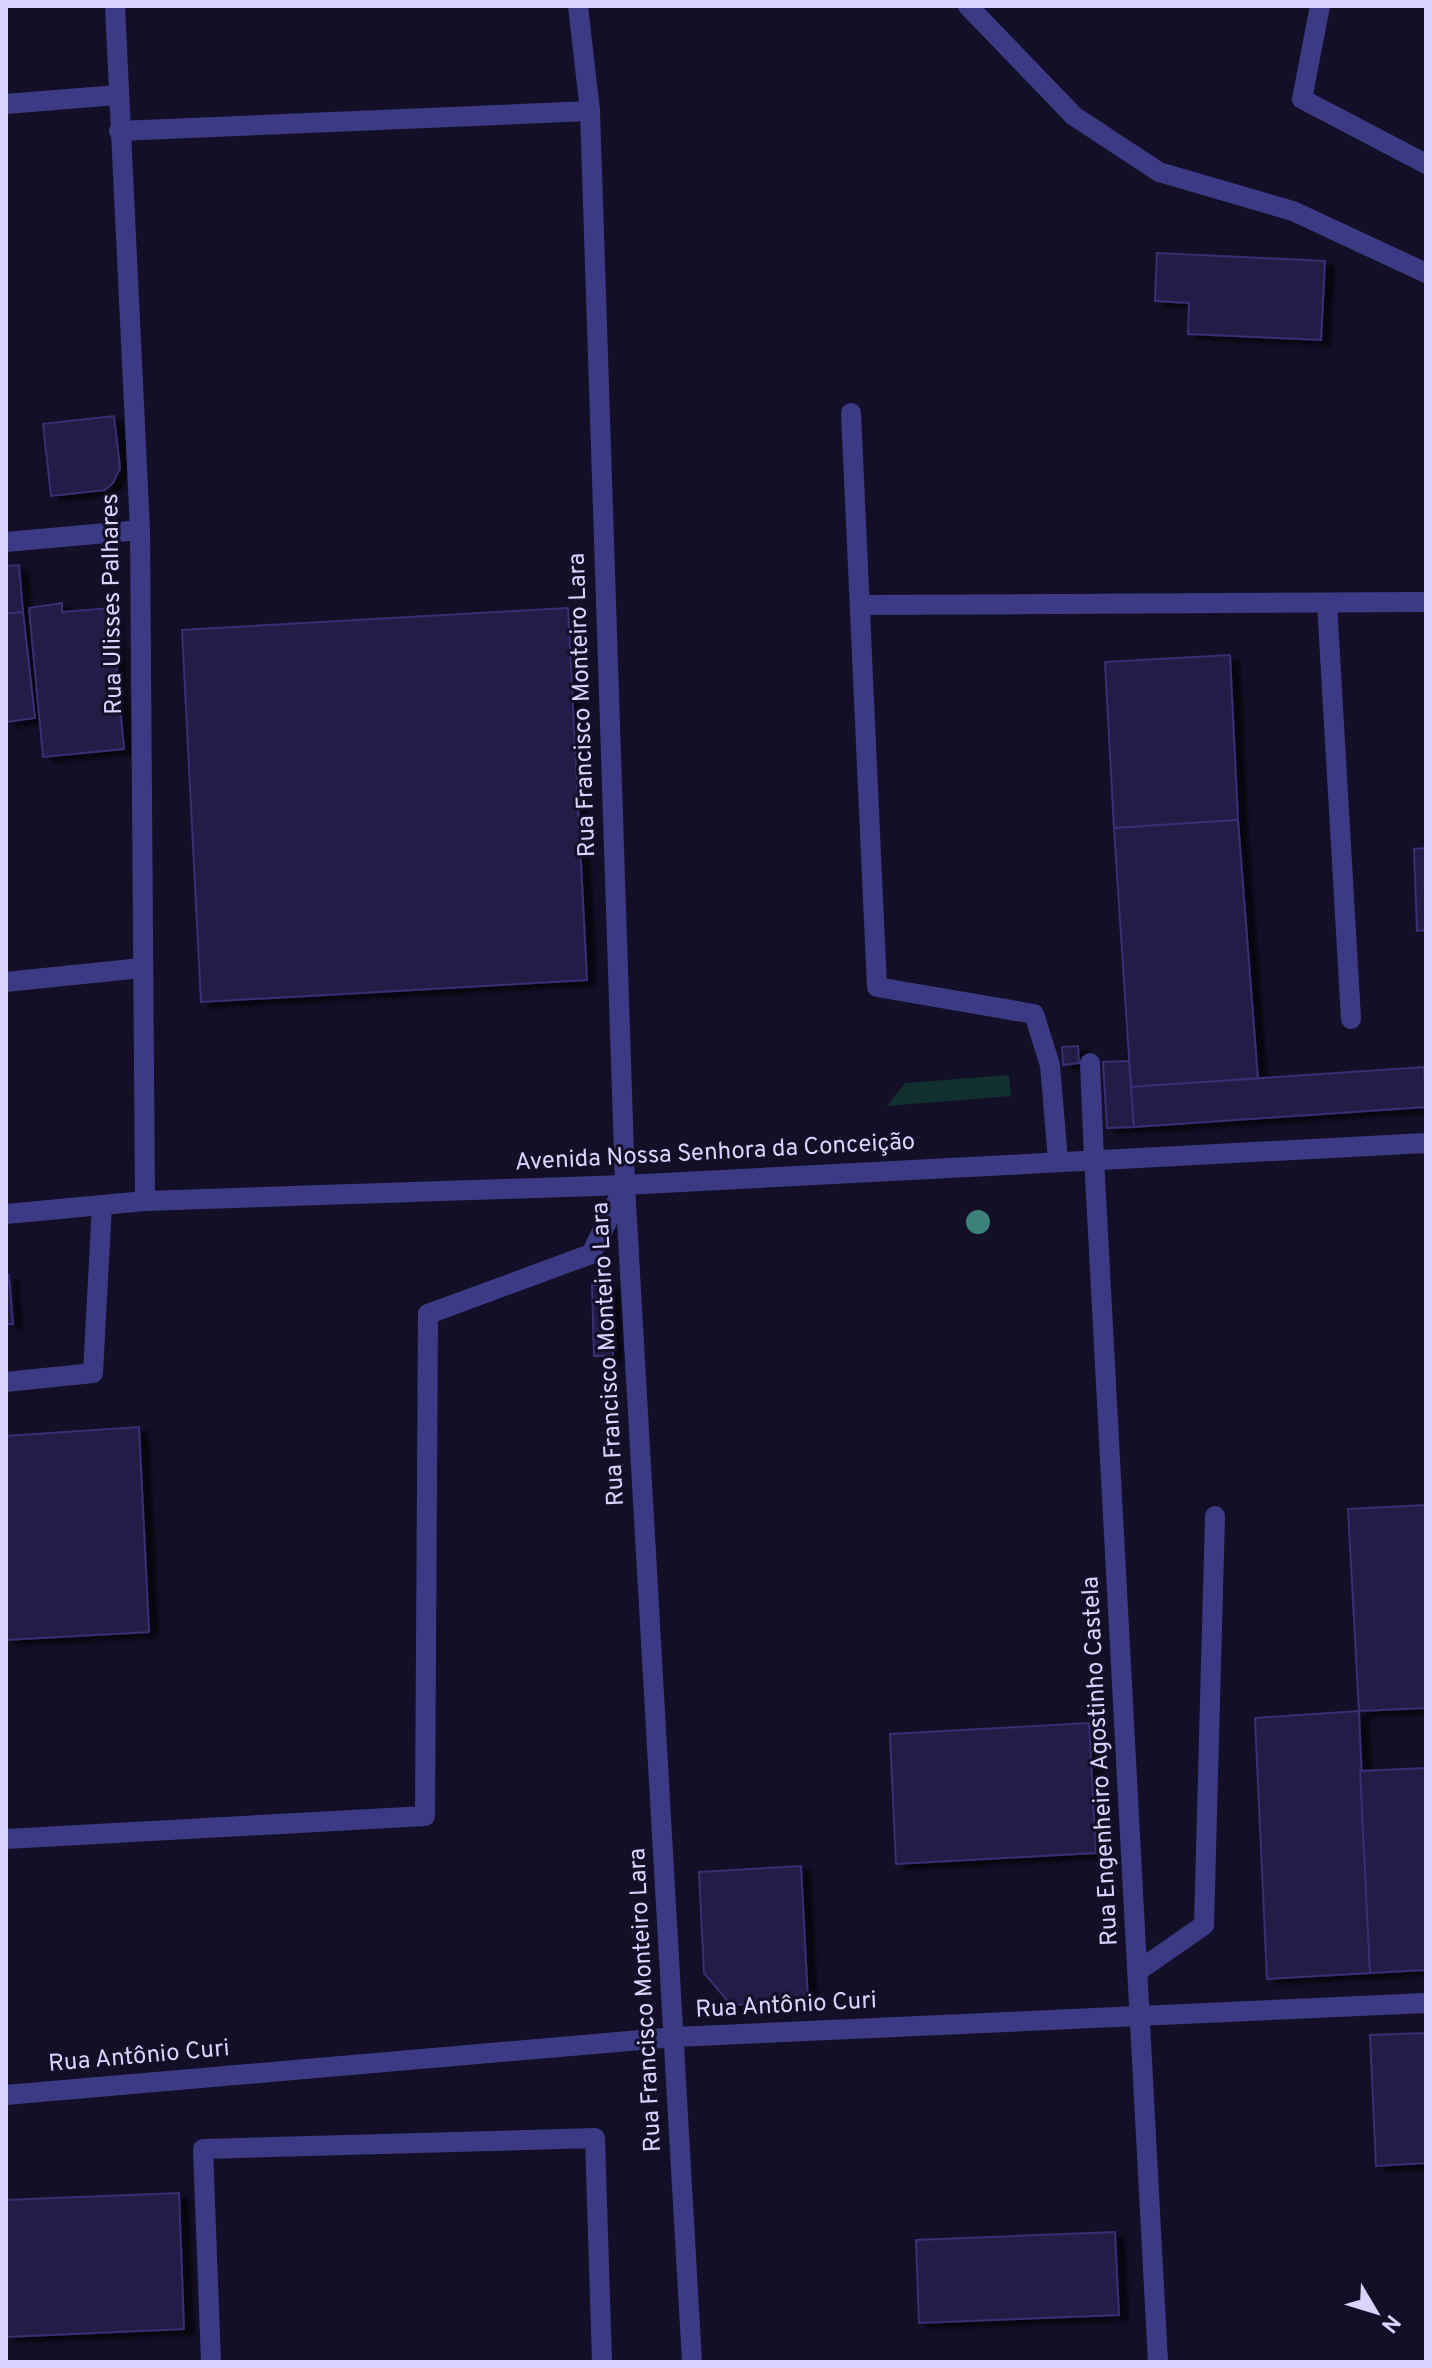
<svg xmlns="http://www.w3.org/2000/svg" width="1432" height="2368" font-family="Overpass,sans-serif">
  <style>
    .green { fill: #12302f }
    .building { fill: #241b47; stroke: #3b2d73; stroke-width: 2; filter: url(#shadow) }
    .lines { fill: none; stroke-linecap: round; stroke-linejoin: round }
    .service { stroke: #3d3a85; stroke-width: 20 }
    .minor { stroke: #3d3a85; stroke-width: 20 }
    .tertiary { stroke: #3d3a85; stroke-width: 20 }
    .tree { fill: #3d827b }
    .labels { text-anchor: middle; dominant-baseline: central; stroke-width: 6; stroke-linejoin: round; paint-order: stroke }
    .street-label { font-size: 24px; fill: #d9d4ff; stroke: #130f26 }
  </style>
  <defs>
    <filter id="shadow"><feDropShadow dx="9" dy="5" stdDeviation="2" flood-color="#0009"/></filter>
  </defs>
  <rect width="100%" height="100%" fill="#130f26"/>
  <polygon class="green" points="1009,1075 1011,1096 887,1106 905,1083"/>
  <g class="building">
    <polygon points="1157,253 1325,261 1321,340 1188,334 1189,303 1155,301"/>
    <polygon points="114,416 120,468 113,483 105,490 51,496 43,424"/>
    <polygon points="19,565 23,612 6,614 6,566"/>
    <polygon points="62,603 62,612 111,608 124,749 43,757 29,608"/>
    <polygon points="568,608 587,980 201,1002 182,630"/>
    <polygon points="23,612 35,718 6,722 6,614"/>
    <polygon points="1230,655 1238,820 1114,828 1105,662"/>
    <polygon points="1238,820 1258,1079 1131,1087 1114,828"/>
    <polygon points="1426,848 1426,930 1417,931 1414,849"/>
    <polygon points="1078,1046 1079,1063 1063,1065 1062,1047"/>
    <polygon points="1129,1061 1134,1127 1107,1128 1103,1062"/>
    <polygon points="1424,1067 1426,1107 1134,1127 1131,1087"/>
    <polygon points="6,1275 9,1275 13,1324 6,1324"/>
    <polygon points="592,1285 610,1285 613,1356 594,1356"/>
    <polygon points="139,1427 149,1632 6,1640 6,1436"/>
    <polygon points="1426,1505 1426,1708 1359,1711 1348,1509"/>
    <polygon points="1359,1711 1370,1973 1267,1979 1255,1718"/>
    <polygon points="1089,1723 1096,1853 896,1864 890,1734"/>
    <polygon points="1426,1768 1426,1970 1370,1973 1360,1771"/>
    <polygon points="801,1866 808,2001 731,2005 704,1973 699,1872"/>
    <polygon points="1426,2033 1426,2163 1376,2166 1370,2035"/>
    <polygon points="179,2193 184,2329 6,2337 6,2200"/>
    <polygon points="1115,2232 1119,2315 919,2323 916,2240"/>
  </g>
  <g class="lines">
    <g class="service">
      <polyline points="968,6 1074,116 1159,172 1293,211 1426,273"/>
      <polyline points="1320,6 1302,99 1426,164"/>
      <polyline points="851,413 877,987 1034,1014 1050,1065 1058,1160"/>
      <polyline points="1327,603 1351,1019"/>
      <polyline points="860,605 1426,602"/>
      <polyline points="1090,1063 1094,1158"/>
      <polyline points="6,1382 93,1373 102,1205"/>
      <polyline points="6,1839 425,1816 428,1314 591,1254 625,1185"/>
      <polyline points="1138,1971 1204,1925 1215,1516"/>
      <polyline points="211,2362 203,2149 595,2138 602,2362"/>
    </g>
    <g class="minor">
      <polyline points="578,6 590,111 625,1185 692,2362"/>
      <polyline points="6,104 117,95"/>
      <polyline points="119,131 590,111"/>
      <polyline points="6,542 140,530"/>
      <polyline points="6,982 141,968"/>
      <polyline points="1094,1158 1158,2362"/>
      <polyline points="6,2095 675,2037 1426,2003"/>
    </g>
    <g class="tertiary">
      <polyline points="115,6 140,530 145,1201"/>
      <polyline points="6,1214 145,1201 625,1185 1426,1143"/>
    </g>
  </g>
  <circle class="tree" cx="978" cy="1222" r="12"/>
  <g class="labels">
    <g class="street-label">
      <text transform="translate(113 604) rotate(-91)">Rua Ulisses Palhares</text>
      <text transform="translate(583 705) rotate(-92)">Rua Francisco Monteiro Lara</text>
      <text transform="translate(715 1153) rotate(-3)">Avenida Nossa Senhora da Conceição</text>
      <text transform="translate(609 1354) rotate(-93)">Rua Francisco Monteiro Lara</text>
      <text transform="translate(1101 1761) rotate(-93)">Rua Engenheiro Agostinho Castela</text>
      <text transform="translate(646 2000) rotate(-93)">Rua Francisco Monteiro Lara</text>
      <text transform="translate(786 2006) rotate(-3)">Rua Antônio Curi</text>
      <text transform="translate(139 2057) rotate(-5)">Rua Antônio Curi</text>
    </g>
  </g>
  <rect width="1432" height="2368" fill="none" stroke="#d9d4ff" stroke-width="16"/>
  <g transform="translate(1376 2312) rotate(128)" stroke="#130f26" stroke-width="6" paint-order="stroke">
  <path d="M0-6L14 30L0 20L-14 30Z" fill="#d9d4ff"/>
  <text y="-12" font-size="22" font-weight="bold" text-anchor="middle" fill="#d9d4ff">N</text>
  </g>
</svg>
